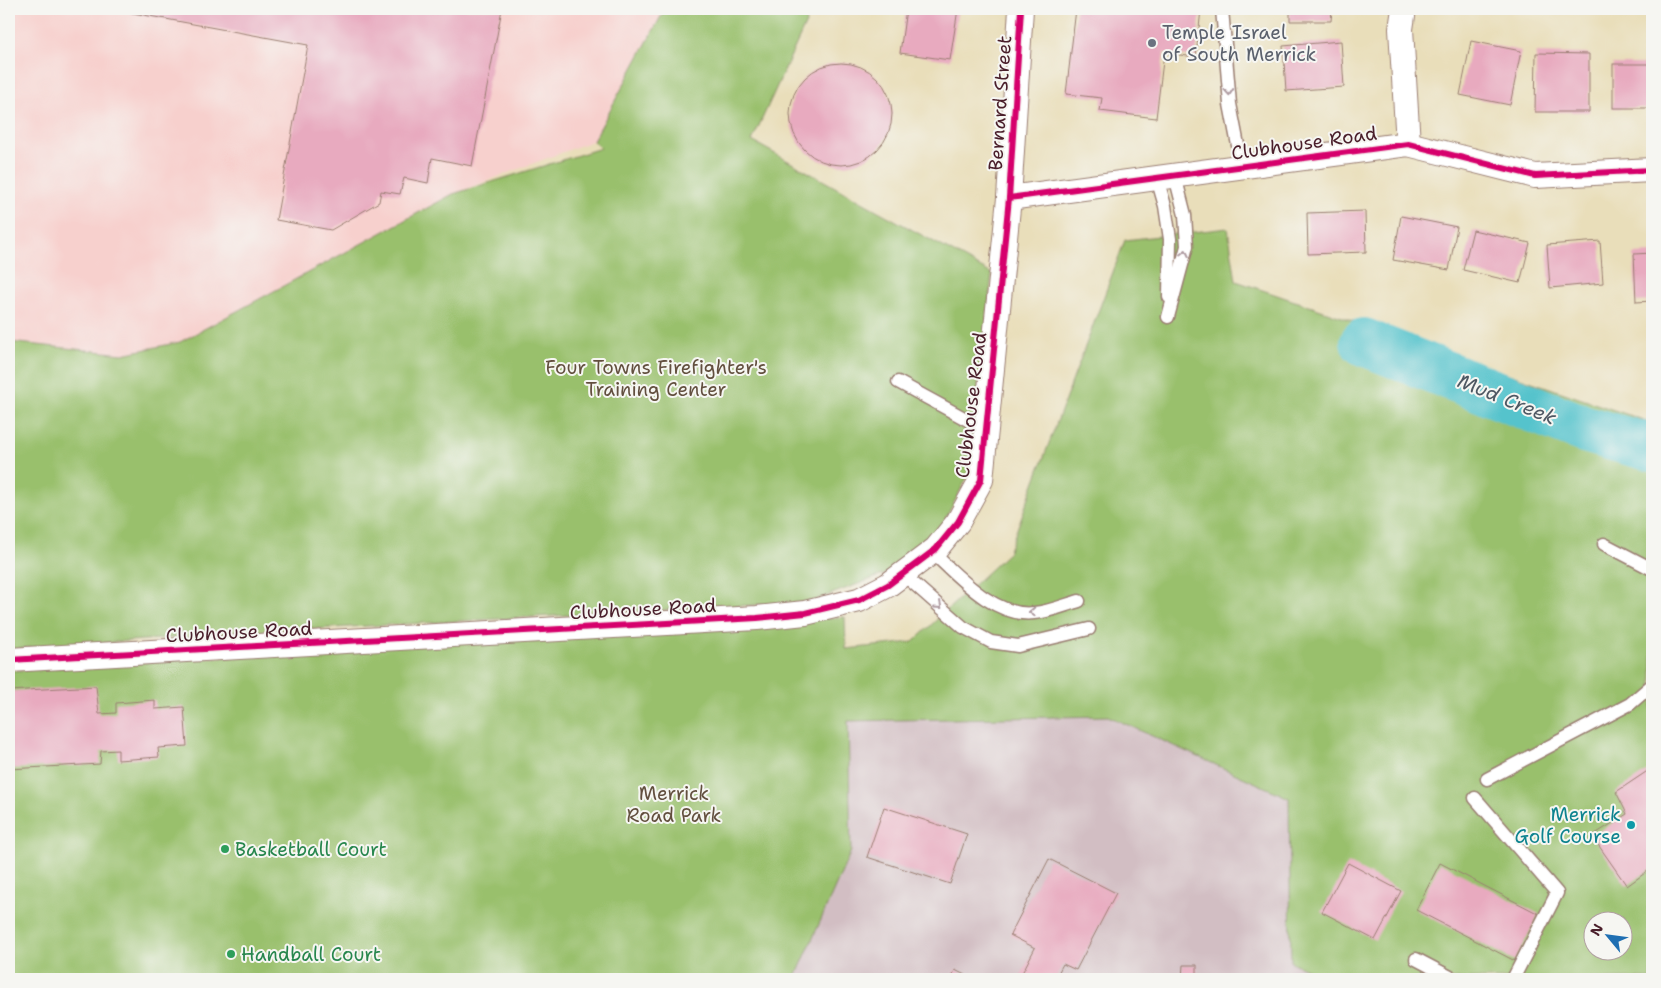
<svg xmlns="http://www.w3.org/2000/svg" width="1661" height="988" font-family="'Shantell Sans',sans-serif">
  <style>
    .built { fill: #f7d0cd }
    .industrial { fill: #d2bec3 }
    .green { fill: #99c06c; stroke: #72704c; fill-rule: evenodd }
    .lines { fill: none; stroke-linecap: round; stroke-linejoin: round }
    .river { stroke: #55c3cc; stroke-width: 48 }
    .building { fill: #e8aabf }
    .service-casing { stroke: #9a7e72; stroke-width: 15 }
    .minor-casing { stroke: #9a7e72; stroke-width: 26 }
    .service { stroke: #fff; stroke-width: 12 }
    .minor { stroke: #fff; stroke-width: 24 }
    .cycleway-casing { stroke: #f6f6f2; stroke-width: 9 }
    .cycleway { stroke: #d6006c; stroke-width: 6 }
    .oneway { stroke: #ae9aa0 }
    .worship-dot { fill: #6b7280; stroke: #f6f6f2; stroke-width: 2 }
    .culture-dot { fill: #0f9aa8; stroke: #f6f6f2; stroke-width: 2 }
    .leisure-dot { fill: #2e9e5b; stroke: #f6f6f2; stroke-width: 2 }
    .labels { text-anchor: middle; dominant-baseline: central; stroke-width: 4; stroke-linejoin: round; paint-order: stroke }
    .worship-label { font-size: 19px; fill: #5b616d; stroke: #f6f6f2; text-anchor: start }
    .street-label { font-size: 19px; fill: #4a1f2b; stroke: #f6f6f2 }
    .park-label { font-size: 19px; fill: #624f3e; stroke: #f6f6f2 }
    .culture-label { font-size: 19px; fill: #0d838f; stroke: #f6f6f2; text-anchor: end }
    .leisure-label { font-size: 19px; fill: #27864d; stroke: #f6f6f2; text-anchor: start }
    .water-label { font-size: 20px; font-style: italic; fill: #4e5863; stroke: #f6f6f2 }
  </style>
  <rect width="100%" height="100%" fill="#f6f6f2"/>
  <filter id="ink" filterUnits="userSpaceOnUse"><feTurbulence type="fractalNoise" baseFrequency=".02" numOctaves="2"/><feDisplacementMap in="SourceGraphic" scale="10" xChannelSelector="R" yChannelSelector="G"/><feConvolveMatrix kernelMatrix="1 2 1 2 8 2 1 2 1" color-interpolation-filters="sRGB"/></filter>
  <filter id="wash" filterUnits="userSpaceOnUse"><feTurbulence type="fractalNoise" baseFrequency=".0096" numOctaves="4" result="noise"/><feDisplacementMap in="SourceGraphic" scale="20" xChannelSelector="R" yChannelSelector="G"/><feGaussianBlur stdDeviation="1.12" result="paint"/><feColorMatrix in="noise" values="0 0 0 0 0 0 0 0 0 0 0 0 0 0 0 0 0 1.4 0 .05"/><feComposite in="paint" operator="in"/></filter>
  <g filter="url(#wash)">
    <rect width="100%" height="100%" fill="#e9deba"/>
    <polygon class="built" points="9,9 679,9 616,132 453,194 180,342 123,354 9,342"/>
    <polygon class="industrial" points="1108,716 1290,798 1291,962 1328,979 795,979 851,851 848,721"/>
    <g class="green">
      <polygon points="665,9 797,9 810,14 752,141 992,274 968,476 940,529 893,571 810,602 295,630 9,649 9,342 123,354 180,342 453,194 601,148 593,141"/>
      <path d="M1228,228l8,53 416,142v556h-324l-37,-17 -2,-164 -181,-82 -260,5 3,130 -56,128h-786v-308l836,-54 1,32 67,-7 95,-89 117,-313zM1594,920h30v30h-30z"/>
    </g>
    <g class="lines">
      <polyline class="river" points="1364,342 1584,429 1652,448"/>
    </g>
    <g id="blocks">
      <g class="building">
        <polygon points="111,9 502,9 472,166 432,158 428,183 404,178 400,194 381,191 379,202 331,230 276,220 308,45"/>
        <polygon points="906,9 958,9 950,60 900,53"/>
        <polygon points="1076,9 1201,9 1196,57 1164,53 1156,118 1100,111 1102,98 1066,94"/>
        <polygon points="1290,9 1332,9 1331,21 1290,21"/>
        <polygon points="1341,41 1344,87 1286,91 1283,46"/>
        <polygon points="1471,41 1521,51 1510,105 1460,95"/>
        <polygon points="1536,53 1589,54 1589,112 1535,112"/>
        <circle cx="841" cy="114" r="51"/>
        <rect x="1613" y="64" width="39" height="44"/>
        <polygon points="1365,211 1366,252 1308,254 1307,213"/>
        <polygon points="1401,216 1457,227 1449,270 1393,260"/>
        <polygon points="1473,230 1530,243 1520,283 1463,270"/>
        <polygon points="1600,241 1603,283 1550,288 1547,245"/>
        <polygon points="1652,253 1652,301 1636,302 1634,254"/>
        <polygon points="96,686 99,714 116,713 116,703 155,700 155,709 184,707 187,746 158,748 159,757 118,760 118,750 101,751 100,764 9,769 9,691"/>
        <polygon points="1652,768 1652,868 1627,886 1592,836 1627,814 1616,792"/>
        <polygon points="884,807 967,834 950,884 867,857"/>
        <polygon points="1049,859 1116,893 1076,970 1063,964 1055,979 1019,979 1035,948 1010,935"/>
        <polygon points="1348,863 1401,891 1375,940 1322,912"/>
        <polygon points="1440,863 1539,914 1515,961 1416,910"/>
        <polygon points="1183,965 1197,965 1197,979 1182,979"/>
        <polygon points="955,970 973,979 951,979"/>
      </g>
    </g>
  </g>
  <g filter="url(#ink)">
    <use href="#blocks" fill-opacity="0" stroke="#9a7e72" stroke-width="1"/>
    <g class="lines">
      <defs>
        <g id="service">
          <polyline points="1222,9 1230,104 1242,166"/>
          <polyline points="1157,178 1165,206 1170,239 1169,297"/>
          <polyline points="1168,317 1187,246 1185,215 1175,176"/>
          <polyline points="898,382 986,430"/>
          <polyline points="1604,544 1652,569"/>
          <path d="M932,552c26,24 63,66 102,61 15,-1 31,-8 45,-12"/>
          <polyline points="903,574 963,627 991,642 1018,646 1089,629"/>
          <polyline points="1487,779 1630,704 1652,685"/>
          <polyline points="1475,798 1557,893 1513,979"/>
          <polyline points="1416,959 1454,979"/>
        </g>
        <g id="minor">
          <polyline points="1404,9 1401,29 1408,144"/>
          <polyline points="1009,198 1408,144 1535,176 1652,170"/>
          <polyline points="9,660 757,618 805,613 859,600 888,585 936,549 958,522 981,480 1009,198 1021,9"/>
        </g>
      </defs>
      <use href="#service" class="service-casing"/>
      <use href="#minor" class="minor-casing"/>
      <use href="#service" class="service"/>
      <use href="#minor" class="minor"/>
      <defs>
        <g id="cycleway">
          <polyline points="1009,198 1408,144 1535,176 1652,170"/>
          <polyline points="9,660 757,618 805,613 859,600 888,585 936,549 958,522 981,480 1009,198 1021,9"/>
        </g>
      </defs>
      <use href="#cycleway" class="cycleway-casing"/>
      <use href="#cycleway" class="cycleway"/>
    </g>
    <defs><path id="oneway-chevron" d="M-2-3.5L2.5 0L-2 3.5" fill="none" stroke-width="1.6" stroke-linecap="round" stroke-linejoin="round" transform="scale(1.25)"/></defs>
    <g class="oneway">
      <use href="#oneway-chevron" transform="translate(1229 92) rotate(85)"/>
      <use href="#oneway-chevron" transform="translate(1185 253) rotate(-77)"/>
      <use href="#oneway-chevron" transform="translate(939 606) rotate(42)"/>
      <use href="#oneway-chevron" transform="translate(1032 612) rotate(178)"/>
    </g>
  </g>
  <circle class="worship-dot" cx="1152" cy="43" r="5"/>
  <circle class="culture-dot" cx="1631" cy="825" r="5"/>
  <g class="leisure-dot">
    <circle cx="225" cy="849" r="5"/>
    <circle cx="231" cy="954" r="5"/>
  </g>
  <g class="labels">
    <g class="worship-label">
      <text x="1162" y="32">Temple Israel<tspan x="1162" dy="22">of South Merrick</tspan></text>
    </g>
    <g class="street-label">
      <text transform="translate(1000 103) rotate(-86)">Bernard Street</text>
      <text transform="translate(1304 143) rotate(-8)">Clubhouse Road</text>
      <text transform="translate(971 405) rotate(-83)">Clubhouse Road</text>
      <text transform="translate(643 609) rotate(-3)">Clubhouse Road</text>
      <text transform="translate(239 632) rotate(-3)">Clubhouse Road</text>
    </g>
    <g class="park-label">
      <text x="656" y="367">Four Towns Firefighter's<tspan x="656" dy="22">Training Center</tspan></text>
      <text x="674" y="793">Merrick<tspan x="674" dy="22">Road Park</tspan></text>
    </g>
    <g class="culture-label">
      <text x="1621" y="814">Merrick<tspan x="1621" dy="22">Golf Course</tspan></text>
    </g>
    <g class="leisure-label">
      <text x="235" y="849">Basketball Court</text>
      <text x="241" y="954">Handball Court</text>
    </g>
    <g class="water-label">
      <text transform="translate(1507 399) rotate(22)">Mud Creek</text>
    </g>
  </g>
  <rect width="1661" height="988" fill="none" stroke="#f6f6f2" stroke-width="30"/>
  <g transform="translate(1608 936) rotate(299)"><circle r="24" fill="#f6f6f2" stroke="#b1a0a2"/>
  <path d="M0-4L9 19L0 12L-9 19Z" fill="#1f6fb2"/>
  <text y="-8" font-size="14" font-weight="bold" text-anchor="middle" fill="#4a1f2b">N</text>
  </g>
</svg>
